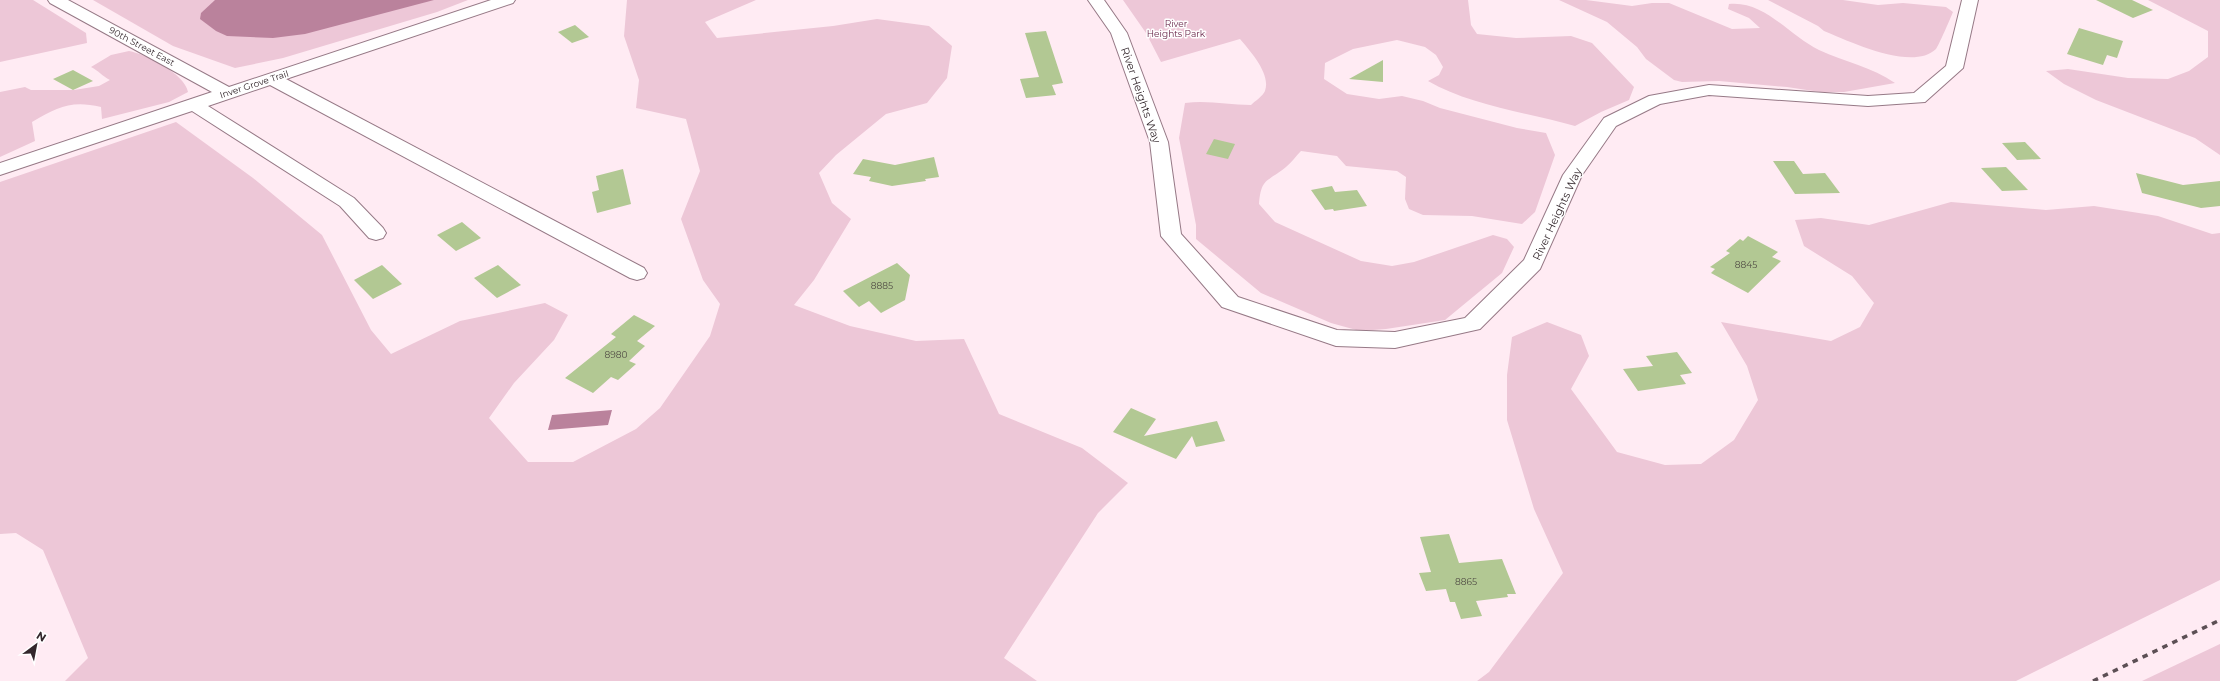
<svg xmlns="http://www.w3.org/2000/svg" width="2220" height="681" font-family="Montserrat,sans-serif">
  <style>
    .green { fill: #edc7d7 }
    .water { fill: #ba829c }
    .building { fill: #b2c893 }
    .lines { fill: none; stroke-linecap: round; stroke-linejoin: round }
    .minor-casing { stroke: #967986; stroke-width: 2 }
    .minor { fill: #fff; fill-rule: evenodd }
    .rail { stroke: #5c4f54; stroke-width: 3.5; stroke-dasharray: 5.5 5.5; stroke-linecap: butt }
    .labels { text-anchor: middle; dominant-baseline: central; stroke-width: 3; stroke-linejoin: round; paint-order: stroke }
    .far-park-label { font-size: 9px; fill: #682448; stroke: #fff }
    .far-street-label { font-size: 9px; fill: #33272c; stroke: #fff }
    .number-label { font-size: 9px; fill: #534f46 }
    .street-label { font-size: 11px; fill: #33272c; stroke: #fff }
  </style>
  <rect width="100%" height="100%" fill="#ffebf3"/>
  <g class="green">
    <polygon points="0,0 33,0 86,33 87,43 0,62"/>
    <polygon points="93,0 468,0 437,12 283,58 235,68 173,46"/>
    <polygon points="627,0 756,0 705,22 717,38 833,26 877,19 929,26 952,46 947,78 927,103 886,114 836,155 819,173 832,203 851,219 814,280 794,305 850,326 916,341 964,339 999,414 1082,448 1128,483 1098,513 1004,658 1037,681 65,681 88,658 43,550 16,533 0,534 0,182 176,122 253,178 322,235 371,330 391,354 460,321 545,303 568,315 554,340 514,383 489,418 528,462 573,462 636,429 660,408 710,336 720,304 703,280 681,219 700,171 686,119 636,108 639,80 624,36"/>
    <path d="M1123,0h345l3,25 6,9 39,4 55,-2 21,7 42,44 -5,13 -28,12 -26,14c-46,-13 -106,-21 -147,-45l11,-6 4,-8 -7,-12 -11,-8 -28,-7 -44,9 -28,14 -1,16 23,15 32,5 23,-3 21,5 17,7 77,20 29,5 9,22 -20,57 -13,12 -50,-8 -49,-1 -14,-6 -4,-10 1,-22 -9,-6 -51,-5 -9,-10 -36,-5c-5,5 -10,12 -15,16 -18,15 -25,10 -27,37l16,18 86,39 31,5 22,-4 79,-27 14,4 7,8 -12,26 -57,47 -59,9 -26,2 -29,-8 -70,-30 -65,-54v-14l-17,-87 6,-35c23,-3 43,2 66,2 4,-4 12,-9 14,-14 6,-17 -14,-39 -25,-52l-79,23 -15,-29z"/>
    <path d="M1559,0h27l46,6 20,-3h17l63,26 28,-1 -11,-10 -21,-9 1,-5c35,-4 61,32 90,46 26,12 53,17 76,33l-51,9h-24l-33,-5 -68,-6 -37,1 -8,-2 -28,-21 -9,-12 -30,-25z"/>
    <path d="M1768,0h75l35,5 25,-2 43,4 7,5c-3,7 -14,33 -17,37 -24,23 -87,-8 -112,-18l-6,-5z"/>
    <polygon points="2148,0 2220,0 2220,155 2195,138 2096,100 2064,84 2046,71 2068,69 2128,78 2168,79 2189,71 2208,57 2208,31"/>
    <path d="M129,51c17,3 56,23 59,41l-19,10 -67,17 -1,-12c-30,-7 -43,0 -69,15l3,19 -35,16v-65l25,-5 6,3h43l25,-4 11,-6c-8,-4 -11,-9 -19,-13l20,-12z"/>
    <polygon points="1951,202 2046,210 2094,206 2158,216 2212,234 2220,233 2220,580 2016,681 1477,681 1489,672 1563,573 1534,509 1507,420 1507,375 1512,337 1547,322 1581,335 1589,356 1571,389 1617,452 1665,465 1701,464 1734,440 1758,400 1747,366 1721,322 1831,341 1860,327 1874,303 1852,276 1804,246 1795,220 1821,218 1869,225"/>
    <polygon points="2220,644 2220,681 2142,681"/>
  </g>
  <g class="water">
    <polygon points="215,0 434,0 305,34 273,38 227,36 216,31 200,19 201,13"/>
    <polygon points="612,410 608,425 548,430 552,415"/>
  </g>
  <g class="building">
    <polygon points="2096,0 2132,0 2153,10 2133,18"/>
    <polygon points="575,25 589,37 572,43 558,32"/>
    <polygon points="2079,28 2123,41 2117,58 2107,55 2103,65 2067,54"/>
    <polygon points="1046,31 1063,83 1052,85 1056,95 1026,98 1020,79 1039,77 1025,33"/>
    <polygon points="1383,60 1383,82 1349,79"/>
    <polygon points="73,70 93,81 73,90 53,79"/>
    <polygon points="1214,139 1235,144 1228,159 1206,154"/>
    <polygon points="2025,142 2041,159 2017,160 2002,143"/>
    <polygon points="934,157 939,177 925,179 926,181 892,186 869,181 871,177 853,174 863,159 895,165"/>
    <polygon points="1773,161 1794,161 1803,174 1825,173 1840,193 1795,194"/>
    <polygon points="2006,167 2028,190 2002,191 1981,168"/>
    <polygon points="623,169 631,204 597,213 592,192 599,190 596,176"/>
    <polygon points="2136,173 2183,185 2220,181 2220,206 2201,208 2142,193"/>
    <polygon points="1332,186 1335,192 1357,190 1367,206 1334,211 1333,209 1325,210 1311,190"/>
    <polygon points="462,222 481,238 456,251 437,235"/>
    <polygon points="1748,236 1778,252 1772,257 1781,261 1748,293 1711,273 1715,269 1710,267 1730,253 1726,251 1740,239 1743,241"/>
    <polygon points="897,263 910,275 905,300 881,313 869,301 859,307 843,291"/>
    <polygon points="382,265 402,284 373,299 354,280"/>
    <polygon points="498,265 521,285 497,298 474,278"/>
    <polygon points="634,315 655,326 637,341 645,346 629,361 636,364 618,380 611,377 593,393 565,378 616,337 611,334"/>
    <polygon points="1677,352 1692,373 1680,375 1686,384 1638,391 1623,369 1653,366 1646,356"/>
    <polygon points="1131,408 1156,419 1144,436 1217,421 1225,441 1196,447 1192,436 1176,459 1113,432"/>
    <polygon points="1449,534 1459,563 1502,559 1516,594 1507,594 1508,597 1476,601 1482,616 1461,619 1455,602 1450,602 1446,589 1426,591 1419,573 1431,572 1420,537"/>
  </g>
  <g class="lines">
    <defs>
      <g id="minor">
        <polygon points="48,0 68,0 229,87 491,0 515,0 513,3 286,79 644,268 647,273 644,278 637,280 630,278 270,85 208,106 354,198 383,228 386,233 383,238 376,240 369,238 340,206 192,111 0,175 0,163 212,92 50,3"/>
        <polygon points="1088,0 1104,0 1127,33 1168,142 1181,234 1238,297 1337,330 1395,332 1465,318 1524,260 1563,175 1604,118 1649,96 1709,85 1868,96 1914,93 1946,66 1962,0 1978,0 1963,68 1925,102 1868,106 1709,95 1660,104 1616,126 1582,175 1540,269 1480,329 1395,348 1336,346 1222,307 1161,236 1150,142 1111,33"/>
      </g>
    </defs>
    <use href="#minor" class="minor-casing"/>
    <use href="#minor" class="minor"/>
    <polyline class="rail" points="2093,681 2220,620"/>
  </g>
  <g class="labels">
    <g class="far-park-label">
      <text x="1176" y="23">River<tspan x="1176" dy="10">Heights Park</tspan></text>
    </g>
    <g class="far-street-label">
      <text transform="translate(142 46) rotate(28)">90th Street East</text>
      <text transform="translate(254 84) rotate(-18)">Inver Grove Trail</text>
    </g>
    <g class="number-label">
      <text x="1746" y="264">8845</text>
      <text x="882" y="285">8885</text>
      <text x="616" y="354">8980</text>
      <text x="1466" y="581">8865</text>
    </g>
    <g class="street-label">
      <text transform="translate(1141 95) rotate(71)">River Heights Way</text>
      <text transform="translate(1557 214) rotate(-65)">River Heights Way</text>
    </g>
  </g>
  <g transform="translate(36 645) rotate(32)" stroke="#ffffff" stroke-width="3" paint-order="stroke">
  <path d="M0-3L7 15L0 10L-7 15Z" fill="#33272c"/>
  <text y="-6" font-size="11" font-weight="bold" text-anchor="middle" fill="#33272c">N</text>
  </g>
</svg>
